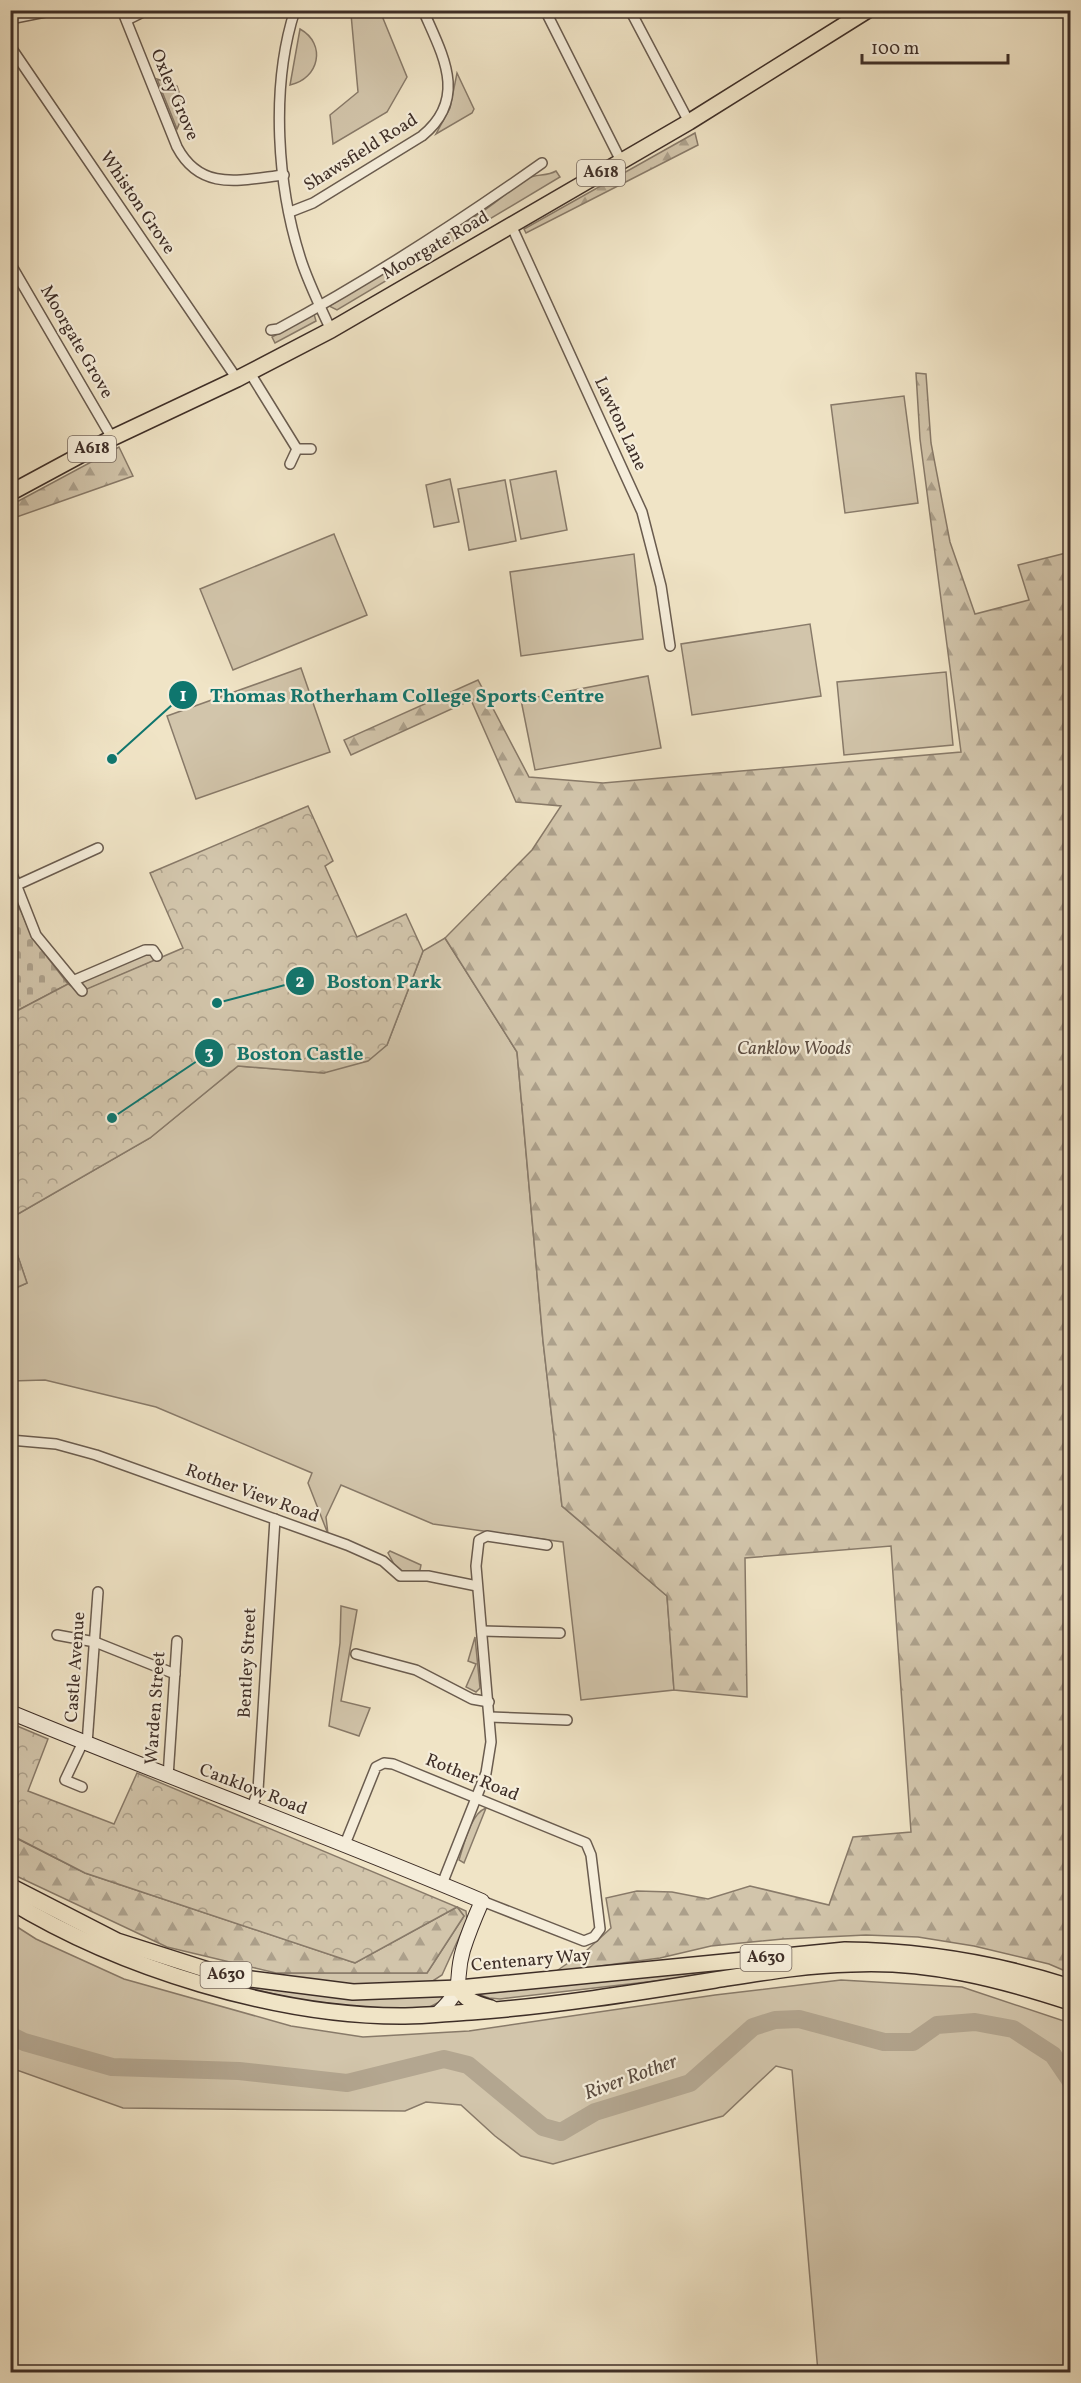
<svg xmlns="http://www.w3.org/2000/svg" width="1081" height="2383" font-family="Vollkorn,serif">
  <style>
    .green { fill: #d2c5ab; stroke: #887a69; stroke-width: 1.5 }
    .forest { fill: url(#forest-firs); stroke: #887a69; stroke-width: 1.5 }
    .cemetery { fill: url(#cemetery-stones); stroke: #887a69; stroke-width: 1.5 }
    .park { fill: url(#park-crowns); stroke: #887a69; stroke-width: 1.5 }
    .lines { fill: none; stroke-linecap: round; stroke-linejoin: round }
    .river { stroke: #b3a690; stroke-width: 18 }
    .street-casing { stroke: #6a5c4f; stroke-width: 12 }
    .secondary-casing { stroke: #3e2e27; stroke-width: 16 }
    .primary-casing { stroke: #3e2e27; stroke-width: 18 }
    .street { stroke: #f5edda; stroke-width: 9 }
    .secondary { stroke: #f5edda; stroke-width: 14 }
    .primary { stroke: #f0e4c6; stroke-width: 15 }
    .labels { text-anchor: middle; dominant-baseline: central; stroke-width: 4.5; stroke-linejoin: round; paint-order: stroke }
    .shield { fill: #f5edda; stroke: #75675d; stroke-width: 1.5 }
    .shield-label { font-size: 16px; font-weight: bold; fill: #3e2e27 }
    .street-label { font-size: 18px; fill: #3e2e27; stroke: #f5edda }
    .park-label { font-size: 18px; font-style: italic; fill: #5c4c41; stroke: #f5edda }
    .water-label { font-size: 20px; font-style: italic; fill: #5b4c41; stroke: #f5edda }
    .leader { fill: none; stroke: #0f766e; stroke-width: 2 }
    .callout-dot { fill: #0f766e; stroke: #f5edda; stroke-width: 2 }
    .mark-label { font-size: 18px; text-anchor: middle; font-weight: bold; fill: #fff }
    .callout-label { font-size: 20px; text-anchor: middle; font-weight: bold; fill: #0f766e; stroke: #f5edda; stroke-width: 4.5; stroke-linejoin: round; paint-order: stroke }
  </style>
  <defs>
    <pattern id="forest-firs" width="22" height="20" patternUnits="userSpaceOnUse" patternTransform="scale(1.5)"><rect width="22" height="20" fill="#d2c5ab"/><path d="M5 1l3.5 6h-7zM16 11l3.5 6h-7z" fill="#aca08b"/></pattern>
    <pattern id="cemetery-stones" width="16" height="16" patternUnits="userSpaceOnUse" patternTransform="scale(1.5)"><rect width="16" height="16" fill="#d2c5ab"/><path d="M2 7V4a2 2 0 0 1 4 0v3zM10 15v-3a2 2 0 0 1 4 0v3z" fill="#aca08b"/></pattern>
    <pattern id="park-crowns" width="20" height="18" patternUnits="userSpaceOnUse" patternTransform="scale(1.5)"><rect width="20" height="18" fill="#d2c5ab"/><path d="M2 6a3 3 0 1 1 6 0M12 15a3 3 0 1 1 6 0" fill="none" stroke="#aca08b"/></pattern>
  </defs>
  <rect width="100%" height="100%" fill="#f0e4c6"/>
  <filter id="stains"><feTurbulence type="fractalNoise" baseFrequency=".00333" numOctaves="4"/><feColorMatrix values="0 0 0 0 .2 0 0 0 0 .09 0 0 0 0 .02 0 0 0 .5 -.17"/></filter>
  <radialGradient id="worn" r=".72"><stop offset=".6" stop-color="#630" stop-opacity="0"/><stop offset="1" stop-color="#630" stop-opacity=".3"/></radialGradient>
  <g class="green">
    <polygon points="353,11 380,11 407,77 387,112 333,144 330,115 358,92 351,14"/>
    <path d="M300,29c27,15 19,50 -10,56z"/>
    <polygon points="457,73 474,109 472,113 436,134 450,108"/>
    <polygon points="157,79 177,86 185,110 177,129"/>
    <path d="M556,171l4,6 -223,133 -8,-4c53,-31 105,-63 157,-97 14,-9 26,-21 40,-30 11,-6 20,-2 30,-8z"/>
    <polygon points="314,314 316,321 275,343 272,337"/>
    <polygon points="904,396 918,503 845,513 831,405"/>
    <polygon points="556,471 567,530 521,539 510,480"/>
    <polygon points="450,479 459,522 434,527 426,485"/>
    <polygon points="505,480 516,541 469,550 458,489"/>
    <polygon points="334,534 367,615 233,670 200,589"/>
    <polygon points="634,554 643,639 521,656 510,572"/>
    <polygon points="810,624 821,696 692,715 681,644"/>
    <polygon points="301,668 330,752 196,799 167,716"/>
    <polygon points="946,672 953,745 844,755 837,682"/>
    <polygon points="648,676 661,748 535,770 521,700"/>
    <polygon points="445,938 517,1052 543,1341 562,1506 667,1596 674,1690 581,1700 563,1542 433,1524 341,1485 326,1517 328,1534 308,1483 312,1473 156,1407 45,1380 11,1381 11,1290 27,1283 11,1236 11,1218 150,1138 238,1066 324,1073 387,1045 423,951"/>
    <polygon points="145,952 151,953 156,960 86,990 82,984 83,980"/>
    <polygon points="390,1551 421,1565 420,1570 414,1573 402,1573 395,1566 388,1553"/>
    <polygon points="341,1606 357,1610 341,1701 370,1708 359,1736 329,1726 340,1643"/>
    <polygon points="475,1637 480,1688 476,1692 466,1687 476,1664 468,1661"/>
    <path d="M486,1808l-22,55 -5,-3c5,-15 11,-46 27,-52z"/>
    <polygon points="457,1907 466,1911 467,1920 442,1975 428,1984 348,1984 294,1978 276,1973 427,1973 464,1916"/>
    <polygon points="11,1923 36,1939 124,1979 291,2026 363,2037 469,2031 715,1995 841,1980 962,1987 1070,2023 1070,2372 818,2372 792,2070 776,2066 723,2116 553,2164 521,2156 495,2136 461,2105 426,2102 405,2111 123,2108 11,2068"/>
    <polygon points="723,1969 723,1972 707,1975 500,1999 489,1998 477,1994"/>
    <polygon points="220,1981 359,1997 442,1996 441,2001 428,2008 377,2009 299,2000"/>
  </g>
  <g class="forest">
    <polygon points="695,133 698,145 526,233 524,229"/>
    <polygon points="916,373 926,374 931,443 950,542 975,614 1029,600 1018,565 1070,552 1070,1973 1049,1964 974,1946 918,1937 866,1935 783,1939 711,1946 660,1958 555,1972 587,1950 611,1928 606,1898 637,1891 672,1892 708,1899 750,1886 829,1905 853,1837 911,1832 891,1546 745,1558 747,1697 674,1690 667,1596 562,1506 543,1341 517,1052 445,938 532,850 561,806 516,802 471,700 351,755 344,740 478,680 529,777 603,783 961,752 920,439"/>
    <polygon points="119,447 133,476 11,519 11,505"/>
    <polygon points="10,1835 85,1873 355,1963 457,1907 464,1916 427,1973 276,1973 167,1947 12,1874"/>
  </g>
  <g class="cemetery">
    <polygon points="10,885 32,937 68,984 11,1014"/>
    <polygon points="11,1236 27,1283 11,1290 10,1290"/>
  </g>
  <g class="park">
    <polygon points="308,806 333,861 325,866 357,937 406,914 423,951 387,1045 368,1061 324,1073 238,1066 150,1138 11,1218 11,1014 68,984 80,992 183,948 150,873"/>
    <polygon points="10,1723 48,1739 28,1791 114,1824 137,1773 457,1907 355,1963 85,1873 11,1835"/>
  </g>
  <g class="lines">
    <polyline class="river" points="10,2035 24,2042 112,2067 239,2071 347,2083 444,2059 468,2065 543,2127 561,2132 595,2112 690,2083 753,2027 775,2020 799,2019 884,2042 913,2042 937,2025 975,2022 1013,2029 1053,2055 1070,2080"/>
    <defs>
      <g id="street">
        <path d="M122,10l55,137c24,45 63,33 107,28"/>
        <path d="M295,10c-25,77 -18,178 7,253 8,23 19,46 29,67"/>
        <polyline points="545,10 621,161"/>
        <polyline points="630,10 689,122"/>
        <polyline points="10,19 55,10"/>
        <polyline points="127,20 147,10"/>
        <polyline points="10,46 237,379"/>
        <path d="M290,212l23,-9 109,-67c47,-38 20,-82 1,-126"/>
        <polyline points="511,225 642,512 661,586 670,646"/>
        <polyline points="10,263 112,438"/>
        <path d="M271,330l7,-1c91,-49 179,-106 264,-166"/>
        <polyline points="250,373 297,449"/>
        <polyline points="290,464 297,449 311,449"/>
        <polyline points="10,869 36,935 82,991"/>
        <polyline points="17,885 98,848"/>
        <polyline points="75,980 145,950 153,950 157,956"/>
        <polyline points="10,1440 56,1444 96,1455 347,1545 383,1561 400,1576 428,1576 477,1586"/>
        <polyline points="482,1631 560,1633"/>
        <polyline points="57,1635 95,1642 175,1674"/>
        <polyline points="356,1654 416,1670 472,1699 489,1702"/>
        <polyline points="490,1717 567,1720"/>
        <polyline points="87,1744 98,1592"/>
        <polyline points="168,1777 177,1641"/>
        <polyline points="82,1787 65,1780 83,1742"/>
        <polyline points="252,1808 258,1790 275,1519"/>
        <polyline points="345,1844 376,1767 384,1763 393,1764 586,1843 591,1855 600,1929 594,1937 584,1941 482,1901"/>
        <polyline points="442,1884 486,1773 491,1742 476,1566 479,1540 487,1536 547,1545"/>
      </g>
      <path id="secondary" d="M10,1712c157,65 316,123 472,189 -7,16 -14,33 -19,49 -10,34 5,35 -26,64"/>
      <g id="primary">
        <polyline points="10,493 112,438 237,379 331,330 689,122 868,10"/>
        <path d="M10,1886l107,55 110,35 126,16 106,-4 386,-38c78,1 151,13 225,37"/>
        <path d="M10,1901c110,67 267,116 395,115 22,0 44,-3 66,-4 82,-6 163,-19 244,-32 45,-7 90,-15 136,-16 75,-4 149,15 219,38"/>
        <path d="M459,1988c6,13 19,16 32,20"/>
      </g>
    </defs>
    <use href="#street" class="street-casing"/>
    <use href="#secondary" class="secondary-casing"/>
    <use href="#primary" class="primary-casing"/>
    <use href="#street" class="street"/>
    <use href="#secondary" class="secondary"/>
    <use href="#primary" class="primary"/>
  </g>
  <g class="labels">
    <g class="shield">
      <rect x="577" y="160" width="48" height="26" rx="4.5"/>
      <rect x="68" y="436" width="48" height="26" rx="4.5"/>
      <rect x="740.5" y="1945" width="51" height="26" rx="4.5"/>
      <rect x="200.5" y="1962" width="51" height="26" rx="4.5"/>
    </g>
    <g class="shield-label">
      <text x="601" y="173">A618</text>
      <text x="92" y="449">A618</text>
      <text x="766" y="1958">A630</text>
      <text x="226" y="1975">A630</text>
    </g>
    <g class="street-label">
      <text transform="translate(174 95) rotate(67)">Oxley Grove</text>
      <text transform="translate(361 153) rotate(-32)">Shawsfield Road</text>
      <text transform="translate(137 203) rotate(56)">Whiston Grove</text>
      <text transform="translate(436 246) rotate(-30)">Moorgate Road</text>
      <text transform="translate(76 342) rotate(60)">Moorgate Grove</text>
      <text transform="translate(620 424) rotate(65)">Lawton Lane</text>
      <text transform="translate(252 1494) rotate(20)">Rother View Road</text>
      <text transform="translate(248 1663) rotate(-87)">Bentley Street</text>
      <text transform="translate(76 1667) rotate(-86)">Castle Avenue</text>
      <text transform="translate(156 1708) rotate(-86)">Warden Street</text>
      <text transform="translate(472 1778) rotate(22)">Rother Road</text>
      <text transform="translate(253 1790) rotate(21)">Canklow Road</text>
      <text transform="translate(531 1961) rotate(-5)">Centenary Way</text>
    </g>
    <g class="park-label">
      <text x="794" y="1049">Canklow Woods</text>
    </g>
    <g class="water-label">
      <text transform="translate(631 2078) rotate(-20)">River Rother</text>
    </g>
  </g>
  <path class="leader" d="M112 759L183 695M217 1003L300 981M112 1118L209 1053"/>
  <g class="callout-dot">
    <circle cx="112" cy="759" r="6"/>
    <circle cx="217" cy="1003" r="6"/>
    <circle cx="112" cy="1118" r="6"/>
    <circle cx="183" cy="695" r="15"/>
    <circle cx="300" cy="981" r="15"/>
    <circle cx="209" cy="1053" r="15"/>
  </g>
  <g class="mark-label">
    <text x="183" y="701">1</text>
    <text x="300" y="987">2</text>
    <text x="209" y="1059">3</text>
  </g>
  <g class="callout-label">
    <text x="407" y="702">Thomas Rotherham College Sports Centre</text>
    <text x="384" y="988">Boston Park</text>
    <text x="300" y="1060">Boston Castle</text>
  </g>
  <rect width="1081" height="2383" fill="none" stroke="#f0e4c6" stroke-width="36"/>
  <rect x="12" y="12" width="1057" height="2359" fill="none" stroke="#3e2e27" stroke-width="3"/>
  <rect x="18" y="18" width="1045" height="2347" fill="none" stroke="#3e2e27" stroke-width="1.5"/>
  <path d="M862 54v9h146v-9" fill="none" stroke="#3e2e27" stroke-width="3"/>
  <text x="871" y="54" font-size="18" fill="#3e2e27" stroke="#f5edda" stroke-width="4.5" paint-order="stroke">100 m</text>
  <rect width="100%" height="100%" filter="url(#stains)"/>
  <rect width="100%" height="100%" fill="url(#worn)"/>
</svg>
